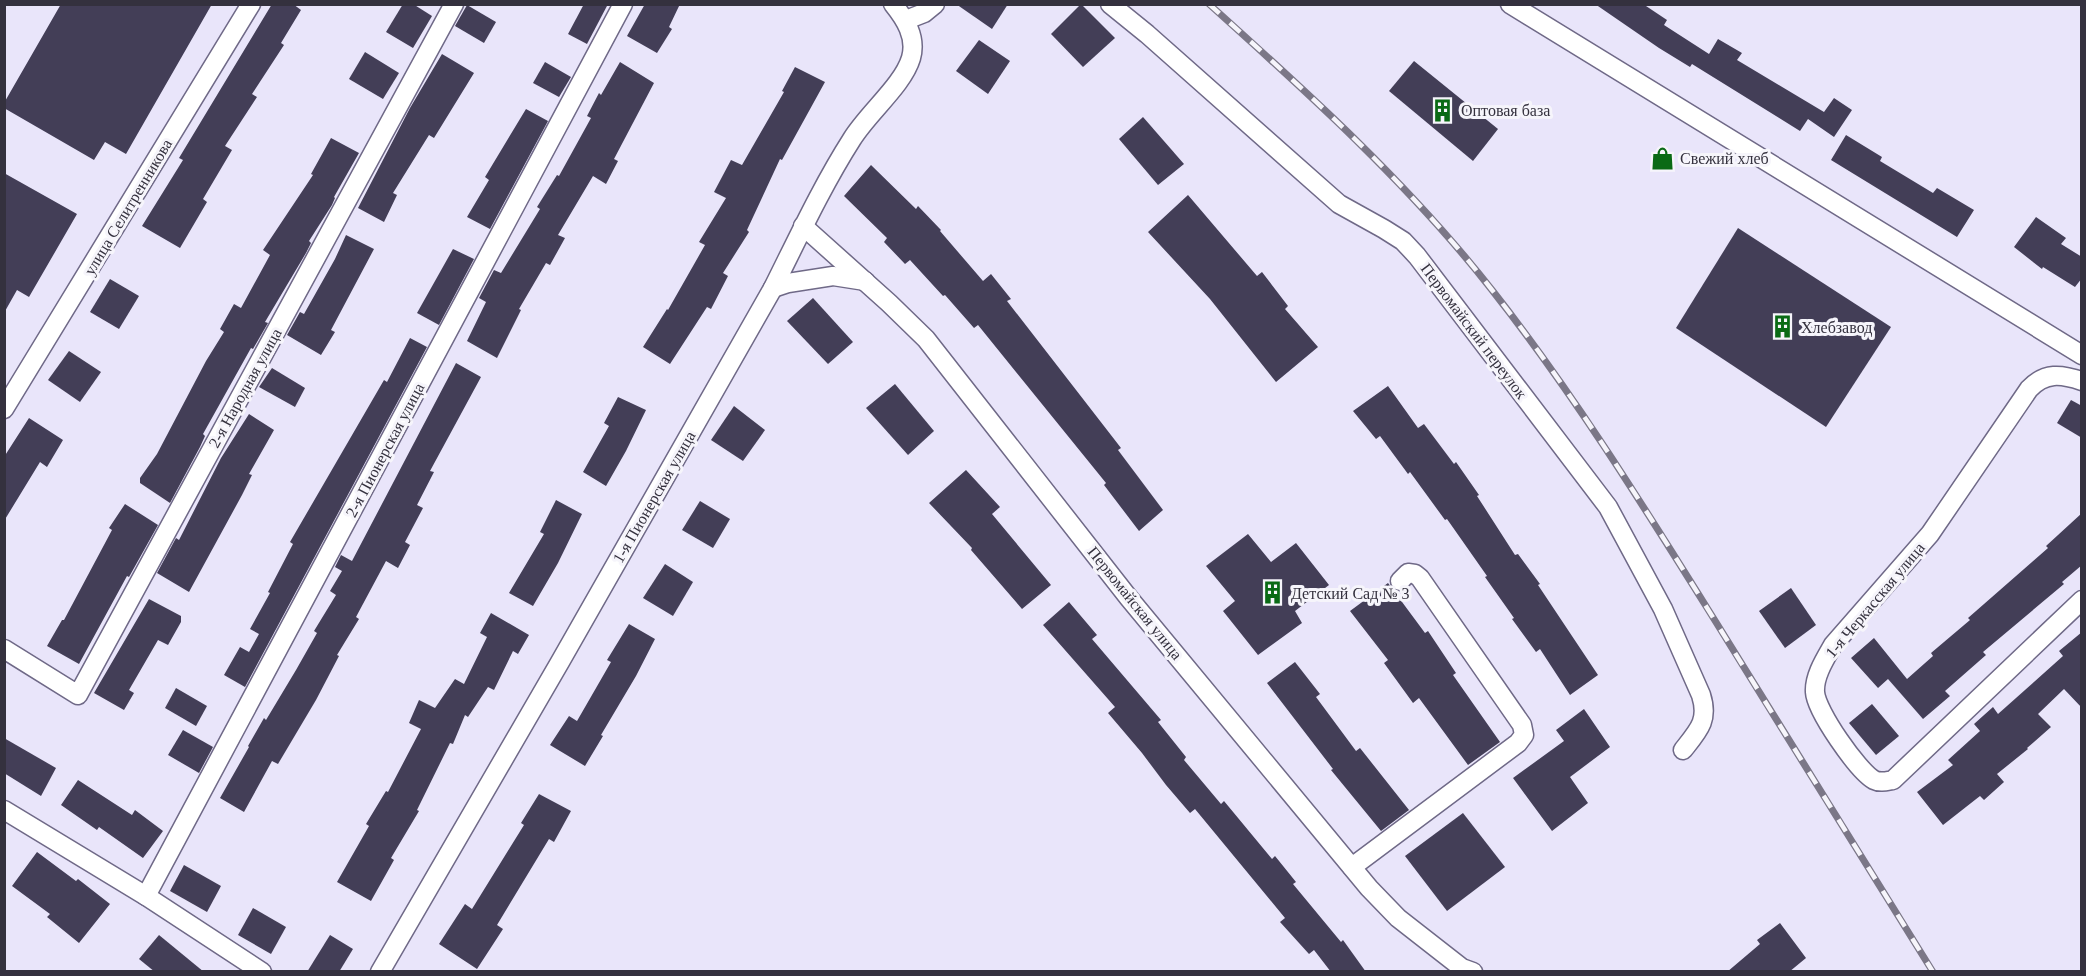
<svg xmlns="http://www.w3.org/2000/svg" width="2086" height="976" font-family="Georgia,serif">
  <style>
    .building { fill: #433e57 }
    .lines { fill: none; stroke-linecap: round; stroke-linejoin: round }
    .minor-casing { stroke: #6f6987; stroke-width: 21 }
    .minor { stroke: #fff; stroke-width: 18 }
    .rail-casing { stroke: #7b7787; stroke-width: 7 }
    .rail { stroke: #f6f5fb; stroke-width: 4.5; stroke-dasharray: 14; stroke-linecap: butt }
    .labels { text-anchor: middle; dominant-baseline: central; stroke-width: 6; stroke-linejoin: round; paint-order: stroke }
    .poi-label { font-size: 16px; fill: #34313e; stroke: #f6f5fb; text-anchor: start }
    .street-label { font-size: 16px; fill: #34313e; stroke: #f6f5fb }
  </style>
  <rect width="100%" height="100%" fill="#e9e5fa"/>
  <g class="building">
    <polygon points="61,4 212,4 126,154 105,142 94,160 4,108 4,103"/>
    <polygon points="272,4 293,4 301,10 281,43 284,45 252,94 257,97 225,146 232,150 203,199 207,202 180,248 142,226 183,160 179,158"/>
    <polygon points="403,4 413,4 432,16 413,48 386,32"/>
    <polygon points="584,4 608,4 587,44 568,34"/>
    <polygon points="645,4 680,4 669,27 672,29 657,53 627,36"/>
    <polygon points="956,4 1008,4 992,29"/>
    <polygon points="1081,4 1115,38 1083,67 1051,34"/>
    <polygon points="1595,4 1643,4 1667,20 1664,25 1709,54 1718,39 1742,53 1737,60 1824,112 1834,98 1852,110 1834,137 1808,119 1800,131 1692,64 1690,67 1659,48"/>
    <polygon points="467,5 496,22 484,43 455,26"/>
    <polygon points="979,40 1010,61 988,94 956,71"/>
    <polygon points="365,52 399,73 383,99 349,79"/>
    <polygon points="442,54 474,73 434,138 429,135 393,193 397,195 384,222 358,208 410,108"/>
    <polygon points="1414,61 1498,129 1473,161 1389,91"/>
    <polygon points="545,62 571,77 559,97 533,83"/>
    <polygon points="620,62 654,83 614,159 618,161 606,184 593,176 558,235 565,238 550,265 546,263 519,309 521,310 497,358 467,341 486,302 479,298 494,270 501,273 540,209 537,207 557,175 559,176 591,118 587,116 599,93 601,95"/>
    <polygon points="795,67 825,82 782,160 780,159 747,230 749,232 723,273 728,276 711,309 707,307 670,364 643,347 667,309 668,310 705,245 699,242 726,198 714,192 731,160 742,165 784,92 782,91"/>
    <polygon points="526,109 548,121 490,229 467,217 489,180 485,177"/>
    <polygon points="1143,117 1184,164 1158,185 1119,139"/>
    <polygon points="1846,135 1882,157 1880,161 1933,193 1937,188 1974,210 1957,237 1831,160"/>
    <polygon points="331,138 359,153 334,197 335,198 332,205 309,241 311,243 306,253 265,322 268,323 253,349 251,348 203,434 205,436 200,447 170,503 140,483 140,478 157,454 206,361 224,332 220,329 234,304 241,308 270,255 263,250 313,175 311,174"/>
    <polygon points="871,165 916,209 918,206 941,230 940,231 983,281 991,274 1011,299 1007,301 1121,448 1118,450 1163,510 1139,531 1104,485 1106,483 978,325 974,328 945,295 943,296 910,260 905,264 884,242 887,238 844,196"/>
    <polygon points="4,173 77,214 29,297 17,290 4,313"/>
    <polygon points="1188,195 1257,276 1262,272 1288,306 1285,309 1318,347 1276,382 1210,299 1148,232"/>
    <polygon points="2036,217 2066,238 2061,244 2082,257 2082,278 2075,287 2043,267 2042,269 2014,247"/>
    <polygon points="1738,228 1891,327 1826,427 1676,328"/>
    <polygon points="346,235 374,249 331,330 335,332 321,355 287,335 300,312 304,314 335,259"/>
    <polygon points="453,249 474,259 439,325 417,313"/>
    <polygon points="110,279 139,296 119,329 90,312"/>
    <polygon points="813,298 853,342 828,364 787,321"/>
    <polygon points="410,338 427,347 245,687 224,675 240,647 249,652 259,634 250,629 270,593 268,592 293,544 290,542 384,380 387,382"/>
    <polygon points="69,351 101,372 80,402 48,380"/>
    <polygon points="456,363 481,377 430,471 434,472 417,505 423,508 405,542 410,545 398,568 386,561 356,617 359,619 337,655 339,656 316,700 278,764 272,761 244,812 220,798 249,747 248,746 264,718 266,720 296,670 317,633 314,631 336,595 330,591 342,571 335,567 341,555 352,561"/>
    <polygon points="272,368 305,388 295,407 259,387"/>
    <polygon points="895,384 934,431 908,455 866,408"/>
    <polygon points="1388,386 1418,428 1424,424 1454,464 1456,462 1479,495 1477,496 1515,555 1518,554 1540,584 1538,585 1598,675 1570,695 1540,649 1536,652 1512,619 1514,618 1485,577 1487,576 1447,519 1445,520 1410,472 1408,474 1380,436 1376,439 1353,411"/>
    <polygon points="618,397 646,410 626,451 606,486 583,472 609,426 604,423"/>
    <polygon points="2071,400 2082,406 2082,438 2057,423"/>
    <polygon points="734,406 765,430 743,461 711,440"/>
    <polygon points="249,414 274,430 249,474 252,475 242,495 189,592 157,573 176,538 179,540 221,458"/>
    <polygon points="29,418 63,440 47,467 40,462 4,521 4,457"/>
    <polygon points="966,470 1000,507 992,514 1051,585 1022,609 971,550 972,548 929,503"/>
    <polygon points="556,500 582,514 558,563 533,606 509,593 544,534 540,532"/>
    <polygon points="700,501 730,519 713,548 682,530"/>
    <polygon points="125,504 158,525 129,577 127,576 79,664 47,646 62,620 64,620 112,530 109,528"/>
    <polygon points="2082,513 2082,565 2062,582 2064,584 1983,652 1986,655 1945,691 1950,696 1923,719 1888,679 1878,688 1851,658 1874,638 1907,679 1933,656 1931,653 1970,620 1968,618 2048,548 2046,546"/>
    <polygon points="1248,534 1271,562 1296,543 1329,585 1295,611 1302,623 1258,655 1223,611 1235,601 1206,566"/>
    <polygon points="665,564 693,582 673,616 643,598"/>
    <polygon points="1388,583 1425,633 1428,631 1456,673 1453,675 1500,742 1468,765 1419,698 1413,703 1384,663 1388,660 1350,611"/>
    <polygon points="1791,588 1816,625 1785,648 1759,611"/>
    <polygon points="149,599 181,616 181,622 168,645 158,640 129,690 134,693 124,710 94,693"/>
    <polygon points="1069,602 1097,635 1092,639 1161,720 1158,722 1186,757 1184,760 1221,804 1224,801 1272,859 1275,856 1296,882 1293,884 1341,942 1343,940 1366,972 1331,972 1314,950 1309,954 1280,922 1285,918 1195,809 1190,813 1166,785 1142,753 1108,713 1115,707 1043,625"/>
    <polygon points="491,613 529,635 518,654 513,651 494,690 488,687 468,717 465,715 453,744 450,743 417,810 419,811 391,858 394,860 371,901 337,882 369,826 366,824 386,791 388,792 421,729 409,723 419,700 435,708 455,679 464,684 487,637 480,633"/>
    <polygon points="629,624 655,639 636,676 601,735 603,736 585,766 550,745 569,716 577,721 611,662 607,660"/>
    <polygon points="2082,632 2082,708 2064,689 2038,714 2051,727 2027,748 2028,749 1997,774 2004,782 1984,800 1980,796 1943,825 1917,792 1953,765 1948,760 1980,731 1974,724 1993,707 1998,714 2063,656 2059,651"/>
    <polygon points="1295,662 1320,694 1316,697 1356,751 1360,748 1409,810 1381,831 1331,770 1333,769 1267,683"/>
    <polygon points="176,688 207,706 196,726 165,708"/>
    <polygon points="1872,704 1899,736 1876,755 1849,723"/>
    <polygon points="1584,709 1610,747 1570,777 1588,803 1552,831 1513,778 1564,741 1556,730"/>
    <polygon points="183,730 213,747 199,773 168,755"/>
    <polygon points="4,738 56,768 41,796 4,773"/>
    <polygon points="78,780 132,815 135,810 163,831 143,858 99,827 97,830 61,805"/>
    <polygon points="539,794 571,811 554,842 549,839 497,925 503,929 477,969 439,944 465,904 472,909 524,825 521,823"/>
    <polygon points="1463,813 1505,867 1447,911 1405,856"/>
    <polygon points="37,852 76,881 78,879 110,904 79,943 47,917 50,914 12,886"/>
    <polygon points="184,865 221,886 207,912 170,891"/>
    <polygon points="253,908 286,927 271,954 238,935"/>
    <polygon points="1780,923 1806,958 1789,972 1727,972 1760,944 1757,940"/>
    <polygon points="159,935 204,972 155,972 139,959"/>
    <polygon points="330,935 353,949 339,972 307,972"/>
  </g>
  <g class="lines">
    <defs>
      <g id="minor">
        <path d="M1110,4l37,30 192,170 45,25 19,12 14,15 191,251 55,102 38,86c8,25 -2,35 -18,55"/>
        <polyline points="1510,4 2082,355"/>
        <polyline points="906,20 924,13 935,4"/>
        <polyline points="803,226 889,303 926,339 1128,597 1369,888 1398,918 1462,968 1473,972"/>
        <polyline points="773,288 788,283 833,276 865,281"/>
        <path d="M2082,381c-21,-7 -37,-9 -53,8l-99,145 -97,111c-8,14 -19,31 -18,47 1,19 43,79 59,88 6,3 13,1 19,0l189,-180"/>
        <polyline points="4,409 251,4"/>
        <polyline points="4,649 78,695 454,4"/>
        <polyline points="4,810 146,896 262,972"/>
        <polyline points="1352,867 1518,743 1524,735 1522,725 1420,578 1415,574 1408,573 1400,581"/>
        <polyline points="146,896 623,4"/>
        <path d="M380,972l180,-310 213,-374c25,-50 49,-102 79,-149 16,-26 51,-54 59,-81 6,-21 -6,-39 -18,-54"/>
      </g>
    </defs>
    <use href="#minor" class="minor-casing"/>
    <use href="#minor" class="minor"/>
    <defs>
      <path id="rail" d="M1209,4c100,90 200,180 283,286 82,104 152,217 222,329 73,118 146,235 219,353"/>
    </defs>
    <use href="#rail" class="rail-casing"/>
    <use href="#rail" class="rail"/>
  </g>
  <defs>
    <symbol id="building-bare" viewBox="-9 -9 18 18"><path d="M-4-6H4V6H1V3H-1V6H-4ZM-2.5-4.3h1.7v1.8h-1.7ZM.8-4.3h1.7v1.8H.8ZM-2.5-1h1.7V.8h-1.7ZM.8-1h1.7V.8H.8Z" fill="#0a6a15" stroke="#f6f5fb" stroke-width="2.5" paint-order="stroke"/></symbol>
    <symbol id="shop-bare" viewBox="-9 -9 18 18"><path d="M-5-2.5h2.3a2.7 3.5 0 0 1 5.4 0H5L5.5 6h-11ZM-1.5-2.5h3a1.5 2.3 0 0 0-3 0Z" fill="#0a6a15" stroke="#f6f5fb" stroke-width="2.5" paint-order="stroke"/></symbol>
  </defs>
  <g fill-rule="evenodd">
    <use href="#building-bare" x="1426" y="94" width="33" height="33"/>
    <use href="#shop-bare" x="1646" y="142" width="33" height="33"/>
    <use href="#building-bare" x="1766" y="310" width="33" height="33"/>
    <use href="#building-bare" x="1256" y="576" width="33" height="33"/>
  </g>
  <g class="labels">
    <g class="poi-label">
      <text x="1461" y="110">Оптовая база</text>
      <text x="1680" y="158">Свежий хлеб</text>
      <text x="1801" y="327">Хлебзавод</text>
      <text x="1291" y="593">Детский Сад № 3</text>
    </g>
    <g class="street-label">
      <text transform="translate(128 207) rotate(-59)">улица Селитренникова</text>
      <text transform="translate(1474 331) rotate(53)">Первомайский переулок</text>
      <text transform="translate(245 388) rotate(-61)">2-я Народная улица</text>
      <text transform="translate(385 450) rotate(-62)">2-я Пионерская улица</text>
      <text transform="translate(654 497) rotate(-60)">1-я Пионерская улица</text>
      <text transform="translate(1875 600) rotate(-50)">1-я Черкасская улица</text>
      <text transform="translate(1135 603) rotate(51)">Первомайская улица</text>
    </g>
  </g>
  <rect width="2086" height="976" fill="none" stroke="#34313e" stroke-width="12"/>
</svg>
